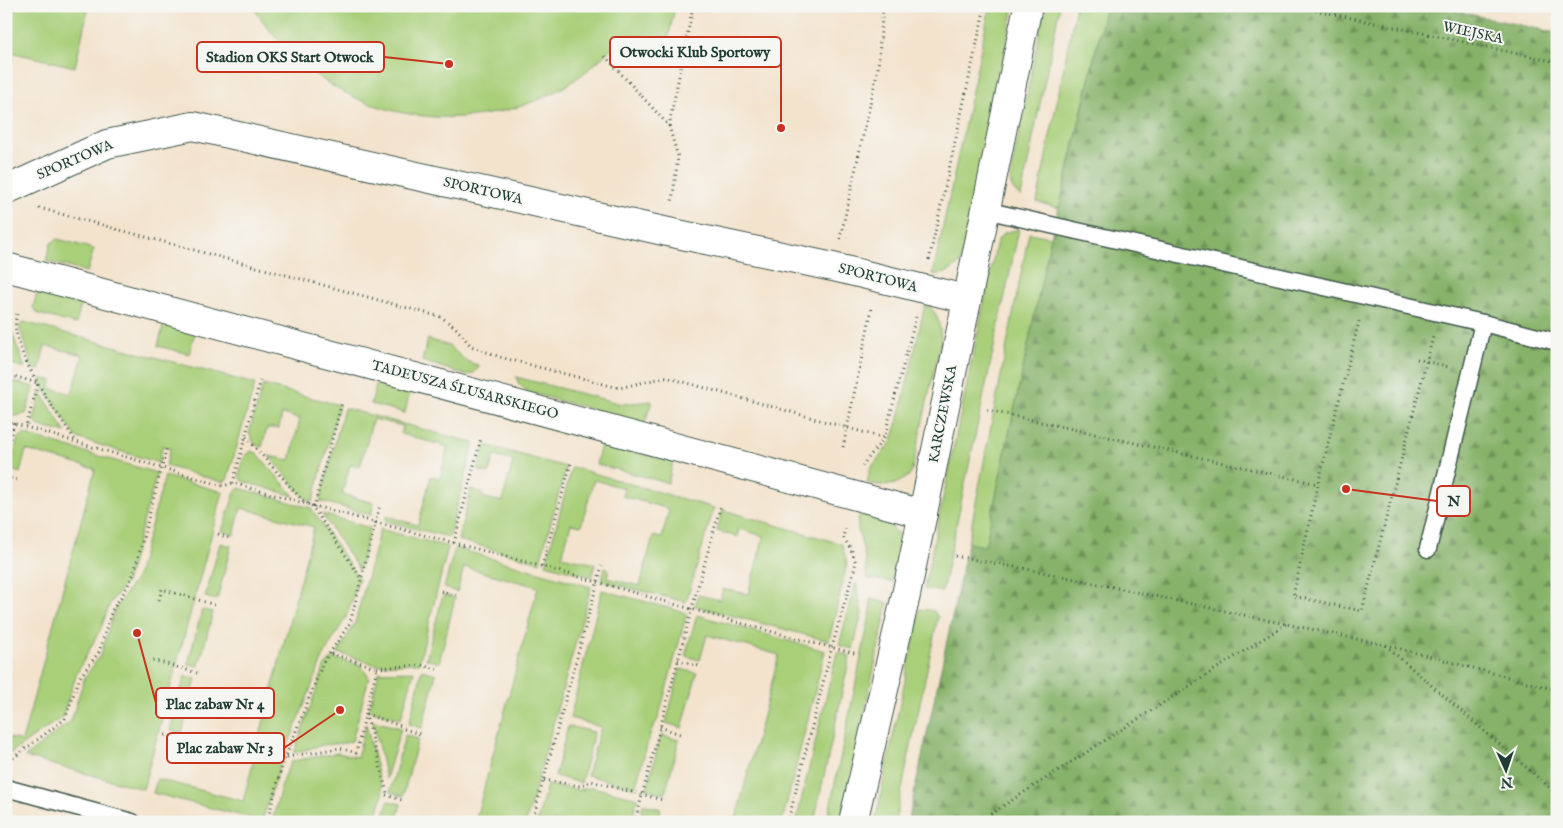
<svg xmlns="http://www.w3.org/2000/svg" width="1563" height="828" font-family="'IM FELL English',serif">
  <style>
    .green { fill: #a9cf79; stroke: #648656 }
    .forest { fill: url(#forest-firs); stroke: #52784e }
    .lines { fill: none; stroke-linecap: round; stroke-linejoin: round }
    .service-casing { stroke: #3f564b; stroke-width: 19 }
    .minor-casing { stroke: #3f564b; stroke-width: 30 }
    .secondary-casing { stroke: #3f564b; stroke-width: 30 }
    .path { stroke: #3f564b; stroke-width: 3; stroke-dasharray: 1 4; stroke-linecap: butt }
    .service { stroke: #fff; stroke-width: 16 }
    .minor { stroke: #fff; stroke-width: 28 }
    .secondary { stroke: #fff; stroke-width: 28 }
    .labels { text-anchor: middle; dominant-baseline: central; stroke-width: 4; stroke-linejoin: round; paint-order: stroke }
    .street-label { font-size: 14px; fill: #1f3d34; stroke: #f6f6f2 }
    .leader { fill: none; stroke: #c8321e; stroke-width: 2 }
    .callout-dot { fill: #c8321e; stroke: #f6f6f2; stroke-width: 2 }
    .callout { fill: #f6f6f2; stroke: #c8321e; stroke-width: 2 }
    .callout-label { font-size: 15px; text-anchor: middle; font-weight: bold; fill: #1f3d34 }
  </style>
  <defs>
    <pattern id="forest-firs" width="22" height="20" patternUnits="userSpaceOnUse" patternTransform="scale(1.25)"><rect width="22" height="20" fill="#86b269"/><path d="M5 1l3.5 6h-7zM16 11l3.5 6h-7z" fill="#6d9257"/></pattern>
  </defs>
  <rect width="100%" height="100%" fill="#f6f6f2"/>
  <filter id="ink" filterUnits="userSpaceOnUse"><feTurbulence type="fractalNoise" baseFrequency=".02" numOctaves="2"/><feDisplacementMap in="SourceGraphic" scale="10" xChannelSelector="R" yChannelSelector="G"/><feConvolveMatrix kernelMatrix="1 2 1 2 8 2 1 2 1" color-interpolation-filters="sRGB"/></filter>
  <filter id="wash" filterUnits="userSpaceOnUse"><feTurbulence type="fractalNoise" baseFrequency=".0096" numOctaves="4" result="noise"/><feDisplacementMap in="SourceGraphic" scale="20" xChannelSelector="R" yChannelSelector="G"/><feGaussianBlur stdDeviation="1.12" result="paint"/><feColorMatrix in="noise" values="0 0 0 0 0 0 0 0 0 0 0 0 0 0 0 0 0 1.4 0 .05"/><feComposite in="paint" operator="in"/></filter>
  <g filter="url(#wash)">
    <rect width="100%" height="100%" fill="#f3e3cd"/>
    <g class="green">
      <polygon points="6,6 89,6 75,67 6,51"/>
      <path d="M252,6h423l-9,45 -48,-9c-22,22 -46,44 -76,56 -77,34 -173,23 -237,-32 -21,-17 -38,-38 -53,-60z"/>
      <path d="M990,6h24l-54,257c-9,8 -15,12 -27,11z"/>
      <path d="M1045,6h15l-39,191c-8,-6 -11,-11 -11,-20z"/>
      <polygon points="1076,6 1106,6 1059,208 1037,202"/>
      <polygon points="1019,229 942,592 924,589 997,241 1004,233"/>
      <polygon points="1029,233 1051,237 985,547 968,543"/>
      <polygon points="58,239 94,249 87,272 46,261 51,243"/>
      <polygon points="38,289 82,300 76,324 38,314 33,307"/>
      <path d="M925,305c14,5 15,22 16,35l-30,134c-16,13 -24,13 -44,9l3,-14 22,-28 7,-23z"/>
      <polygon points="6,319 7,319 25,368 6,362"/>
      <polygon points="24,322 255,384 227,480 222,482 166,466 170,448 162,446 159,463 77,438 41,384 42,378 52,381 50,388 72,394 83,355 45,346 39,370 33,369 19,326"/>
      <polygon points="164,323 195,332 189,354 158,346"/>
      <polygon points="428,339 449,346 466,361 480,366 474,373 466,375 422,361"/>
      <polygon points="516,377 622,404 652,401 645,423 527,392 519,384"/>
      <polygon points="6,380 34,387 26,414 14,416 6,414"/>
      <polygon points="377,381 410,390 405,413 371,404"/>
      <polygon points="263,385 339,405 313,501 306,499 269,456 290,460 300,419 282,414 279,428 267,428 262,447 255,445 249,433"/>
      <polygon points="41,392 66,433 39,426 34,420"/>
      <polygon points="344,408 474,443 449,537 385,521 386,516 418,525 431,476 440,478 448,447 401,434 403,426 373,419 360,467 350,465 342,494 374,503 371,515 320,501"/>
      <polygon points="23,434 157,473 126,583 110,603 101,628 77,673 62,717 11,753 6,752 6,737 22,741 95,469 26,450 20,473 9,469 18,439"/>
      <polygon points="602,442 673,462 668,483 596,464"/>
      <polygon points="485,445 566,467 540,562 458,540 471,489 483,493 482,497 502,502 513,461 494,456 489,473 478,470"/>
      <polygon points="251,451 257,453 294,496 242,481 239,476 244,457"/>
      <polygon points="572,467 714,508 686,602 602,581 605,567 609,569 607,578 640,586 653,536 662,538 669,509 622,496 624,488 594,480 581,526 571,524 562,556 595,564 592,577 546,564"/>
      <polygon points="165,476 223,492 143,789 25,757 71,721 84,679 101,654 114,611 137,576"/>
      <polygon points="239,488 311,508 359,579 346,617 324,655 279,768 262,821 153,793 157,779 243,801 314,527 241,508 234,535 222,531 235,492"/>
      <polygon points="723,510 842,544 847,564 829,641 695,606 698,595 720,600 723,589 748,594 764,536 739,529 737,537 717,531"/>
      <path d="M860,513c50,16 42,23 32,69l-25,-4c-1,-11 -2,-23 -5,-33 -3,-12 -7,-20 -2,-32z"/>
      <polygon points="322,514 370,528 359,570"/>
      <polygon points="380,529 448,547 419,663 377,665 338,653 355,623"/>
      <polygon points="220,543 231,546 217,600 205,597"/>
      <polygon points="455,548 591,587 526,822 475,822 538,587 464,567 457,592 444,588"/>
      <polygon points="856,583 862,613 853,649 839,645"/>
      <polygon points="602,590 687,613 658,719 651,731 635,788 587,775 601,727 570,718"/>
      <polygon points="443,595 455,598 439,663 426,659"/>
      <polygon points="870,599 888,603 841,822 827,822 871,610"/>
      <polygon points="920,609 934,611 938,617 895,822 875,822"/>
      <polygon points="202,610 213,612 199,666 188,664"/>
      <polygon points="697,615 825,651 782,822 735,822 779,655 707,635 700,660 685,656"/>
      <polygon points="837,652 850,656 814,822 796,822"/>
      <polygon points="333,658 360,665 369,677 352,741 345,743 322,745 294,753 325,665"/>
      <polygon points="680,669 697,673 682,728 666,723"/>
      <polygon points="422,670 436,674 422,728 409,724"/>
      <polygon points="414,671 401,719 369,710 379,672"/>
      <polygon points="185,676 196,679 182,733 170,730"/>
      <polygon points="373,721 401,728 386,779"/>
      <polygon points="366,724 383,794 375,822 272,822 284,776 292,761 338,753 357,757"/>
      <polygon points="568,726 594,732 581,783 555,776"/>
      <polygon points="405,735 418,739 403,796 390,792"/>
      <polygon points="661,735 679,740 665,794 647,789"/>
      <polygon points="547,785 580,790 592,787 638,798 631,822 537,822"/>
      <polygon points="388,801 401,804 396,822 382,822"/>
      <polygon points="643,804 661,809 657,822 639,822"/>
    </g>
    <polygon class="forest" points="1106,6 1432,6 1557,33 1557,822 908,822 968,543 985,546 1051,237 1064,190"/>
  </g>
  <g filter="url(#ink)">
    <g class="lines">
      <defs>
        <g id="service">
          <polyline points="985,210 1483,323 1557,342"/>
          <polyline points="1428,549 1483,323"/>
          <polyline points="6,788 132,822"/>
        </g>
        <g id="minor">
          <polyline points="6,190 107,144 193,126 668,232 833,267 966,299"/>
          <polyline points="6,267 923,514"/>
        </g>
        <polyline id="secondary" points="853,822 906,595 1028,6"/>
      </defs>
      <use href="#service" class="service-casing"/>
      <use href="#minor" class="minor-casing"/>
      <use href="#secondary" class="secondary-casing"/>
      <g class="path">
        <polyline points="1296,6 1557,62"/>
        <polyline points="605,56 669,126 678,157 672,202"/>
        <polyline points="6,59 14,61"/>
        <polyline points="669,126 693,6"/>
        <polyline points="39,208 441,317 455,327 471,346 500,357 619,388 666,377 884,438"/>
        <polyline points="840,239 878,68 883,6"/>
        <polyline points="929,260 985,6"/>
        <path d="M17,314c-11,32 40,98 58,126"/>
        <polyline points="1359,321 1318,484 1293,596 1362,611 1433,337"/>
        <polyline points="1417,359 1449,367"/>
        <polyline points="6,374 38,383 26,427"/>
        <polyline points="987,410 1318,484"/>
        <path d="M6,421l217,65 10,-3c102,30 205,55 307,83 106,29 211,62 318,88"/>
        <polyline points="246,437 302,500 312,506 361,578"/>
        <polyline points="843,447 872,308"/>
        <polyline points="6,453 14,423"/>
        <polyline points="862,466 884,438 916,317"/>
        <polyline points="6,477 17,480"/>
        <polyline points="233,483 260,381"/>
        <polyline points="314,507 342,402"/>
        <polyline points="218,534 232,539"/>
        <polyline points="454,543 481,438"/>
        <polyline points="955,556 1037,571 1385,645 1557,794"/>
        <polyline points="542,566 571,463"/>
        <polyline points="441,591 456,595"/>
        <polyline points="159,600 162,589 215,605"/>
        <polyline points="1386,645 1557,690"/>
        <polyline points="153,660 197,673"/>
        <polyline points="678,660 699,666"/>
        <polyline points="377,668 421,665 437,669"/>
        <polyline points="366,714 387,793"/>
        <polyline points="366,714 404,727"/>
        <polyline points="660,727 680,734"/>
        <polyline points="404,729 420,734"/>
        <polyline points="165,735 180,739"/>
        <polyline points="287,757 340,748 356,753 377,668 329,653"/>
        <polyline points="13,758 65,719 80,677 99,652 112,610 125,591 134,573 167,447"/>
        <polyline points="544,780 580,786 591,781 663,800"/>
        <polyline points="386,795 402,800"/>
        <polyline points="6,820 11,822"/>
        <polyline points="267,822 282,766 323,663 350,623 380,505"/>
        <polyline points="532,822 602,566"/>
        <polyline points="635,822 692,608 721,505"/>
        <polyline points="788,822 832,647 856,563 851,549 843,537 846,525"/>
        <polyline points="978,822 1286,624"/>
      </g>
      <use href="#service" class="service"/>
      <use href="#minor" class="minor"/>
      <use href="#secondary" class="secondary"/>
    </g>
  </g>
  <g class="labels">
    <g class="street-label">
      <text transform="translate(1473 33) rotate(12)">WIEJSKA</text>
      <text transform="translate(75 160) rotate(-23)">SPORTOWA</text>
      <text transform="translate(483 191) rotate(13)">SPORTOWA</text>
      <text transform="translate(878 278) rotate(14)">SPORTOWA</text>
      <text transform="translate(465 390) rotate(15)">TADEUSZA ŚLUSARSKIEGO</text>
      <text transform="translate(943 414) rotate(-79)">KARCZEWSKA</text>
    </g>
  </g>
  <path class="leader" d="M781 128L781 52M449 64L384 57M1346 489L1437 501M137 633L156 703M340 710L284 748"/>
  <g class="callout-dot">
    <circle cx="781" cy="128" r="5"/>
    <circle cx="449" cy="64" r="5"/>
    <circle cx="1346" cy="489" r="5"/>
    <circle cx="137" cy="633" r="5"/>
    <circle cx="340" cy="710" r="5"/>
  </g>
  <g class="callout">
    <rect x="610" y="37" width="171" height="30" rx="5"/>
    <rect x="197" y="42" width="187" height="30" rx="5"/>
    <rect x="1437" y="486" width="33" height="30" rx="5"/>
    <rect x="156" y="688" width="118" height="30" rx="5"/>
    <rect x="167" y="733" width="117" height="30" rx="5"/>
  </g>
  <g class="callout-label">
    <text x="695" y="57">Otwocki Klub Sportowy</text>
    <text x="290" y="62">Stadion OKS Start Otwock</text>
    <text x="1454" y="506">N</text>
    <text x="215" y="709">Plac zabaw Nr 4</text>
    <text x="225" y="753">Plac zabaw Nr 3</text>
  </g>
  <rect width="1563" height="828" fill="none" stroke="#f6f6f2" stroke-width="25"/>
  <g transform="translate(1506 770) rotate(177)" stroke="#f6f6f2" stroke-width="4" paint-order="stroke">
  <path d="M0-4L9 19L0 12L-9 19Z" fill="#1f3d34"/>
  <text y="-8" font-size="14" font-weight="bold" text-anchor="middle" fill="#1f3d34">N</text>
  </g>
</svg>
